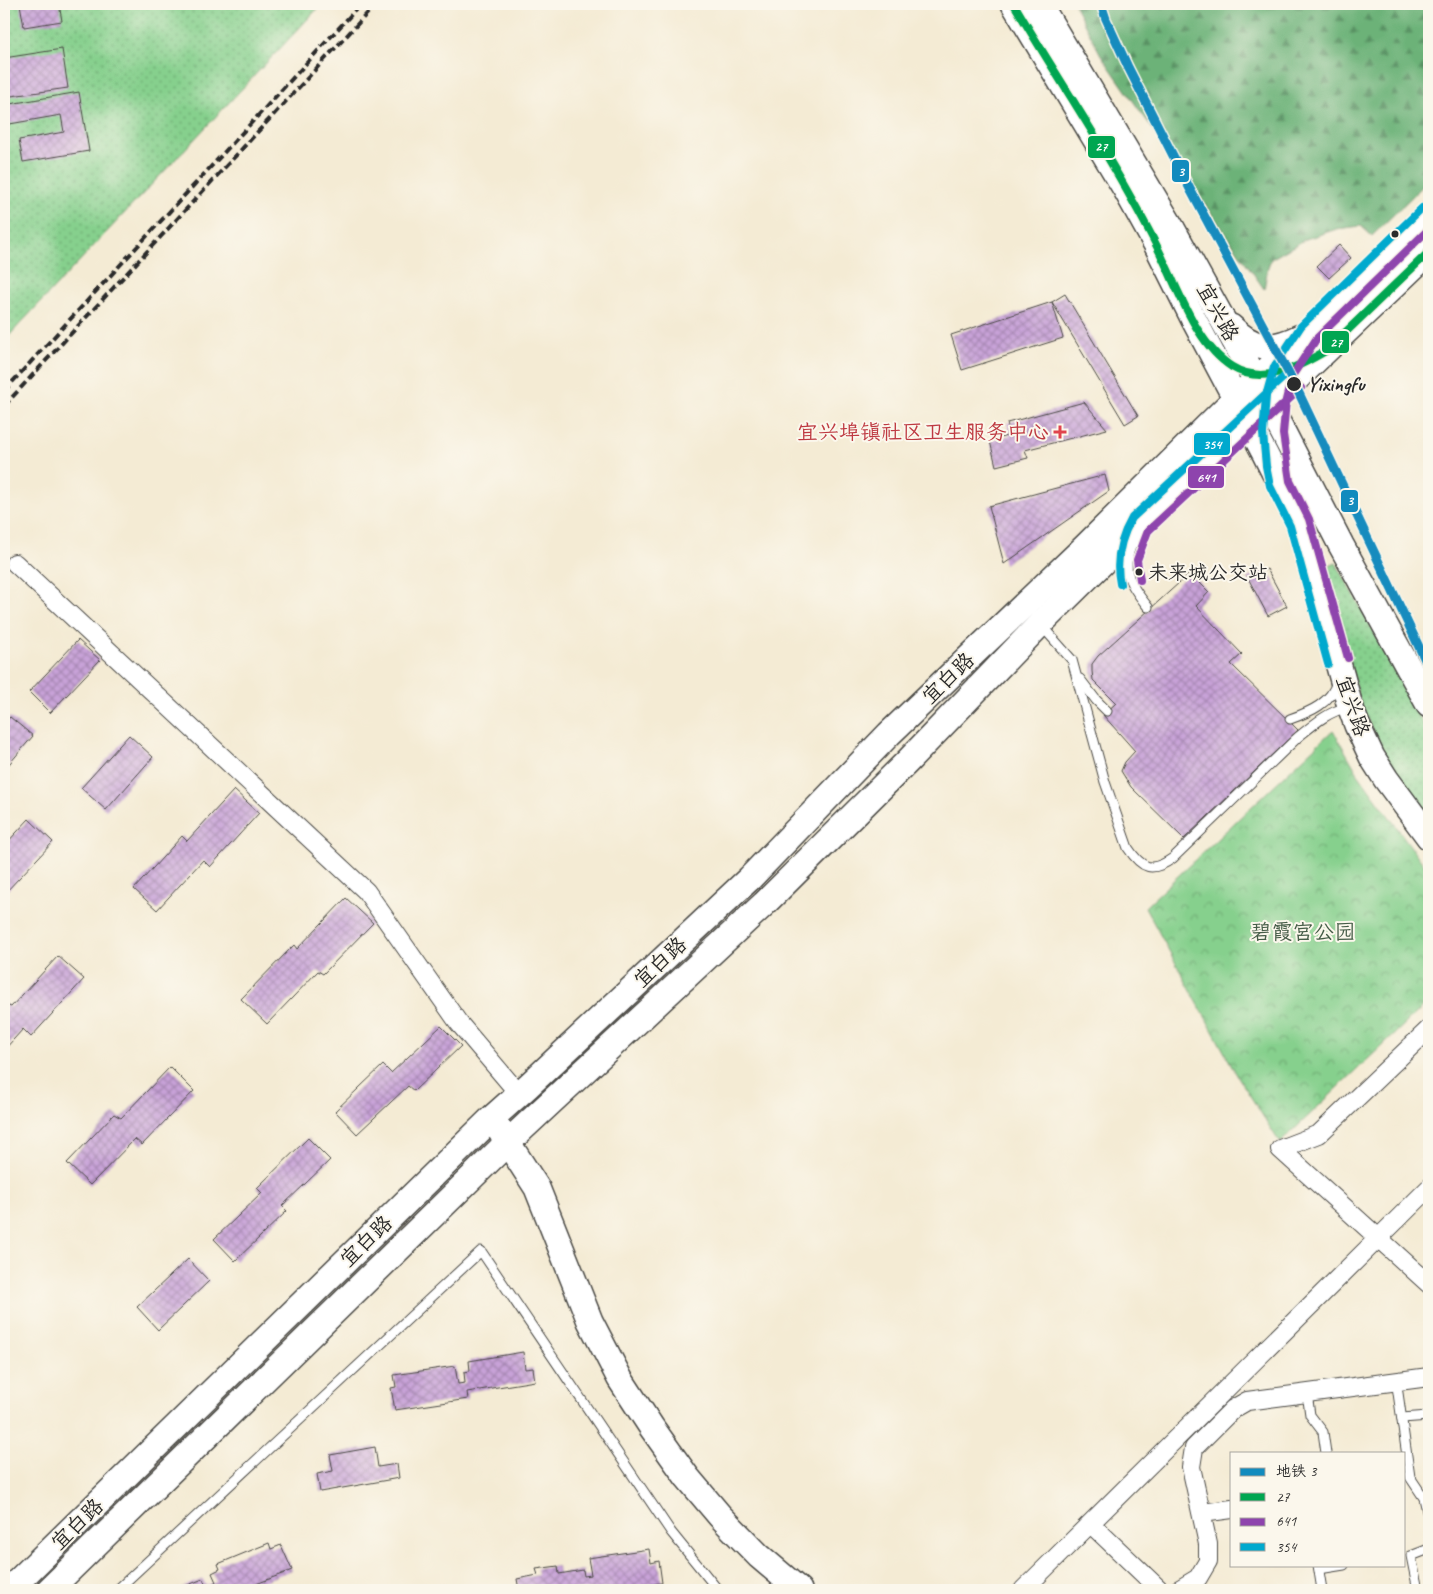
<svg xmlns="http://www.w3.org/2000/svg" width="1433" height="1594" font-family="Caveat,'LXGW WenKai TC',sans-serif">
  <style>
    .grass { fill: url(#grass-dots); stroke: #587e5c }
    .forest { fill: url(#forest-firs); stroke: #4c6e52 }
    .park { fill: url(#park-crowns); stroke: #587e5c }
    .building { fill: url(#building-cross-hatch) }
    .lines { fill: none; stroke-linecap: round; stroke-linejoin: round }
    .lane-casing { stroke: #494844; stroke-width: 11 }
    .street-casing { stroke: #494844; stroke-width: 20 }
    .secondary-casing { stroke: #494844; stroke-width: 28 }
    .lane { stroke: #fff; stroke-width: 9 }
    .street { stroke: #fff; stroke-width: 18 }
    .secondary { stroke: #fff; stroke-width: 25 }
    .rail { stroke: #2b2b2b; stroke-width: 4; stroke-dasharray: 8 4; stroke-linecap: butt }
    .bus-1-casing { stroke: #fbf7ec; stroke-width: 11 }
    .bus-2-casing { stroke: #fbf7ec; stroke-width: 11 }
    .bus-3-casing { stroke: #fbf7ec; stroke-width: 11 }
    .bus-1 { stroke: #00a651; stroke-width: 8 }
    .bus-2 { stroke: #8e44ad; stroke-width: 8 }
    .bus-3 { stroke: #00a9ce; stroke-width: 8 }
    .metro-1-casing { stroke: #fbf7ec; stroke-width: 12 }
    .metro-1 { stroke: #128bbe; stroke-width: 9 }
    .bus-dot { fill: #2b2b2b; stroke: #fbf7ec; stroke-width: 2 }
    .health-dot { fill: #e0444e; stroke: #fbf7ec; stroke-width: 2 }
    .labels { text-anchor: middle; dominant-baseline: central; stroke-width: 4; stroke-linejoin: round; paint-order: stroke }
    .bus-label { font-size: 20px; fill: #2b2b2b; stroke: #fbf7ec; text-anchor: start }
    .street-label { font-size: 21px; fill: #2b2b2b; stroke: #fbf7ec }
    .stop-label { font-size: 21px; font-weight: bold; fill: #2b2b2b; stroke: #fbf7ec; text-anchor: start }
    .health-label { font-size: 21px; fill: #be3a42; stroke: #fbf7ec; text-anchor: end }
    .park-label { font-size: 21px; fill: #465d48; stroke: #fbf7ec }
    .line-badge { stroke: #fbf7ec; stroke-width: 2 }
    .badge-label { font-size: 14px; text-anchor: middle; font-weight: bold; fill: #fff }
  </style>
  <defs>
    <pattern id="grass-dots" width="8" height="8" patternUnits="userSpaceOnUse" patternTransform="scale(1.25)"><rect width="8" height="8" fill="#86d08d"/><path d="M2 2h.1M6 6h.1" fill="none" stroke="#6ea973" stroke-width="1.8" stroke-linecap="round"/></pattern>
    <pattern id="forest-firs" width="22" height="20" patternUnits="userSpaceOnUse" patternTransform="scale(1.25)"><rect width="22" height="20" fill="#6cb278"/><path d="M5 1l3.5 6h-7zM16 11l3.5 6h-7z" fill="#599163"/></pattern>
    <pattern id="park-crowns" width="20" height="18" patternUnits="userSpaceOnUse" patternTransform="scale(1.25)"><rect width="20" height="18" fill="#86d08d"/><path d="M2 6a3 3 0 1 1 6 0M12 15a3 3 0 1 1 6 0" fill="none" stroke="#6ea973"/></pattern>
    <pattern id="building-cross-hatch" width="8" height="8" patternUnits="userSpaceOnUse" patternTransform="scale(1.25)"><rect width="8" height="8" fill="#c8a2d8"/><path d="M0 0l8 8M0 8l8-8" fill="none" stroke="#a384af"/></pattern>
  </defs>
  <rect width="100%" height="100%" fill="#fbf7ec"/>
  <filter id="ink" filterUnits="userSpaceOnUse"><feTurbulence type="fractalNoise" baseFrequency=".02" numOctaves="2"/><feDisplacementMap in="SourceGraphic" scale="10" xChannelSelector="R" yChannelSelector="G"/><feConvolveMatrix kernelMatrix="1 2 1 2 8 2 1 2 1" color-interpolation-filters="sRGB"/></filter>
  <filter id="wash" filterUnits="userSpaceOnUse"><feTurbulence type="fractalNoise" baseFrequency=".0096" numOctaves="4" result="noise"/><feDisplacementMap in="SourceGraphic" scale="20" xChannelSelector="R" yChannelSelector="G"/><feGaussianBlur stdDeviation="1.12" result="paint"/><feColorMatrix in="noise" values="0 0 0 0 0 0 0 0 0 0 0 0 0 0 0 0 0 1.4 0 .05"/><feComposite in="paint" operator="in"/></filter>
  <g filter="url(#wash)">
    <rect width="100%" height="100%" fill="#f4ebd4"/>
    <g class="grass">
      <polygon points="4,4 322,4 4,341"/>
      <polygon points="1336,563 1409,695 1429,736 1429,821 1408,792 1380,745 1362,708 1323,569"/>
    </g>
    <polygon class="forest" points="1074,4 1429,4 1429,180 1372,236 1361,226 1337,229 1306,239 1271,259 1268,267 1264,289 1101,55"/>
    <polygon class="park" points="1333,730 1357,772 1429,872 1429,1001 1280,1143 1237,1075 1145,907"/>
    <g id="blocks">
      <g class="building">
        <polygon points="20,4 59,4 62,21 24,27"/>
        <polygon points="62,49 68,88 4,97 4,58"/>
        <polygon points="79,92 89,151 23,162 19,140 64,132 61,115 4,125 4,105"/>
        <polygon points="1339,245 1351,258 1329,278 1317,266"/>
        <polygon points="1065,294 1138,416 1125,424 1052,302"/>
        <polygon points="1052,302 1063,338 962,370 951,335"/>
        <polygon points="1084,402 1107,429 1025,450 1028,458 996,466 990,441 1010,435 1007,423"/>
        <polygon points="1105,475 1109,491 1004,564 989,506"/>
        <polygon points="1267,569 1287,606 1268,616 1248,578"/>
        <polygon points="1190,573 1209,592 1196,606 1242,654 1231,664 1298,730 1184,839 1131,787 1121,771 1125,762 1135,751 1103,715 1116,703 1093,680 1092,671 1092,664 1098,656"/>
        <polygon points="78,640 100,660 50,713 29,692"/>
        <polygon points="10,717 33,736 4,770 4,723"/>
        <polygon points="129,735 153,757 106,810 81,788"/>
        <polygon points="234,790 259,813 210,867 203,860 157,910 134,889 182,836 187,841"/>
        <polygon points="29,819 53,842 4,894 4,846"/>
        <polygon points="346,898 373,923 323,974 318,971 267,1024 241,999 294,945 297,949"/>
        <polygon points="58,956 84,979 31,1037 23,1029 4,1050 4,1004 11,1007"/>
        <polygon points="441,1026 461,1046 414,1091 408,1086 357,1134 335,1111 383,1065 391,1073"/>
        <polygon points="170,1067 194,1091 142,1145 135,1139 90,1185 67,1163 114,1114 121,1118"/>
        <polygon points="308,1138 330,1160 282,1206 287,1211 235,1261 214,1239 262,1193 257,1188"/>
        <polygon points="188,1259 209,1281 158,1330 137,1307"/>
        <polygon points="523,1352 525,1369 533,1368 535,1381 467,1392 468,1399 395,1410 391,1388 396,1387 394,1375 455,1366 458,1384 465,1383 464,1372 470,1371 469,1361"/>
        <polygon points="375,1447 378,1467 397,1464 399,1478 320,1492 317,1474 333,1471 330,1455"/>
        <polygon points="269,1543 271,1549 281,1545 292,1570 241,1590 175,1590 203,1579 206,1586 216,1582 212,1573 220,1569 218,1564"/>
        <polygon points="649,1549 651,1563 659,1561 662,1583 634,1587 634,1590 611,1590 611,1588 598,1590 519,1590 517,1579 538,1575 536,1569 558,1566 559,1574 583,1570 584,1576 591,1575 588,1558"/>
      </g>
    </g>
  </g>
  <g filter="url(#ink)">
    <use href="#blocks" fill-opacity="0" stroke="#494844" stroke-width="1"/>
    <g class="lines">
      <defs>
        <g id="lane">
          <path d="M1132,544c-12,27 -1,42 16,63"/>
          <path d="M1041,625l31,35 33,122 23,66c14,21 24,25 45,10l124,-120c16,-13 30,-26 51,-31"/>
          <polyline points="1080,679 1096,700 1107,711"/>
          <path d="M1290,719c20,-7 42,-16 47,-38"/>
          <polyline points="1396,1379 1410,1477 1424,1498 1429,1520"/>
          <polyline points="1307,1393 1310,1415 1323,1432 1326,1453"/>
          <polyline points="1402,1418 1429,1416"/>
          <polyline points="1318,1565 1322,1590"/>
          <polyline points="1319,1569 1344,1565"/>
          <polyline points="117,1590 481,1251 671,1532 718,1590"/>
          <polyline points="1418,1590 1411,1556 1429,1549"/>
        </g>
        <g id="street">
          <polyline points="15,563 366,891 458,1022 519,1094"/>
          <polyline points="1429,1029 1319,1134 1280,1149 1429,1284"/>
          <polyline points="1202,1513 1232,1509"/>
          <polyline points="1091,1524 1160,1590"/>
          <polyline points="1023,1590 1429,1188"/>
          <polyline points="1178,1590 1198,1578 1208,1561 1208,1544 1191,1467 1194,1448 1233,1409 1247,1401 1429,1377"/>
        </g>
        <g id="secondary">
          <polyline points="1014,4 1125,188 1156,244 1194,320 1265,454 1299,522 1350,706 1357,725 1372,757 1386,779 1429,837"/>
          <polyline points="1039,4 1173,230 1256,380 1341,545 1429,705"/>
          <path d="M1231,327c23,23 40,24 69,10"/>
          <polyline points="499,1129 537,1188 590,1321 620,1379 652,1428 687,1477 720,1516 759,1556 799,1590"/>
          <polyline points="9,1590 491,1119 528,1086 750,878 889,734 1085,547 1235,399 1309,332 1429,215"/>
          <polyline points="49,1590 508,1142 764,904 907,762 1040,624 1176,490 1249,424 1429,252"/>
        </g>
      </defs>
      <use href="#lane" class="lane-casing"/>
      <use href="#street" class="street-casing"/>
      <use href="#secondary" class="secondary-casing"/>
      <use href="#lane" class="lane"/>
      <use href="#street" class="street"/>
      <use href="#secondary" class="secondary"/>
      <g class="rail">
        <polyline points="4,391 361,4"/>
        <polyline points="4,406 376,4"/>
      </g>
      <defs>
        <path id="bus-1" d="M1014,4c36,62 77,122 112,185 13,23 26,46 37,70 17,35 35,87 69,108 31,19 67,0 95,-17l102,-98"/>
        <g id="bus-2">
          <polyline points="1140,580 1137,560 1148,531 1301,388"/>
          <polyline points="1348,658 1309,519 1290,481 1283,434 1286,400 1292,376 1317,338 1429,229"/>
        </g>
        <g id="bus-3">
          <path d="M1120,584c-5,-24 0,-45 12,-66l155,-144"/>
          <polyline points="1328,664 1290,526 1270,486 1266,466 1263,434 1266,396 1274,367 1301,326 1422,208"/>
        </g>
      </defs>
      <use href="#bus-1" class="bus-1-casing"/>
      <use href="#bus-2" class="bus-2-casing"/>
      <use href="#bus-3" class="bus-3-casing"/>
      <use href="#bus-1" class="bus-1"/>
      <use href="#bus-2" class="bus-2"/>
      <use href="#bus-3" class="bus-3"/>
      <defs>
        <polyline id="metro-1" points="1101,4 1106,19 1128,67 1191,191 1297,389 1429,668"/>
      </defs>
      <use href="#metro-1" class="metro-1-casing"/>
      <use href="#metro-1" class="metro-1"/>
    </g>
  </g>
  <g class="bus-dot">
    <circle cx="1395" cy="234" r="4.5"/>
    <circle cx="1294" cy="384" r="8"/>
    <circle cx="1139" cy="572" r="4.5"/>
  </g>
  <path class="health-dot" d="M1057.5 424.5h5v5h5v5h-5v5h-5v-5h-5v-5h5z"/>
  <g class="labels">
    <g class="bus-label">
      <text x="1148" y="572">未来城公交站</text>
    </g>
    <g class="street-label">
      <text transform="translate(1218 312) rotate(61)">宜兴路</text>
      <text transform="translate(948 678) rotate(-44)">宜白路</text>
      <text transform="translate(1353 706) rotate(71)">宜兴路</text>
      <text transform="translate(660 962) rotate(-43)">宜白路</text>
      <text transform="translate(366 1241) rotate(-44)">宜白路</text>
      <text transform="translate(77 1524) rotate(-44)">宜白路</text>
    </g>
    <g class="stop-label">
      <text x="1307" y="384">Yixingfu</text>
    </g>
    <g class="health-label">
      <text x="1049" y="432">宜兴埠镇社区卫生服务中心</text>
    </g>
    <g class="park-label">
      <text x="1303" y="932">碧霞宫公园</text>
    </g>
  </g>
  <g class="line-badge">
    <rect x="1087" y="135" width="29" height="24" rx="5" fill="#00a651"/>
    <rect x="1171" y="159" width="19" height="24" rx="5" fill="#128bbe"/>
    <rect x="1321" y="330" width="29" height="24" rx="5" fill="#00a651"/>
    <rect x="1193" y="432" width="38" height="24" rx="5" fill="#00a9ce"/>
    <rect x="1187" y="465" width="38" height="24" rx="5" fill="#8e44ad"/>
    <rect x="1340" y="489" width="19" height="24" rx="5" fill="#128bbe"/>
  </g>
  <g class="badge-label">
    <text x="1101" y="151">27</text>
    <text x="1181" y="176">3</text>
    <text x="1336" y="347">27</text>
    <text x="1212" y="449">354</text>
    <text x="1206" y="482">641</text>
    <text x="1350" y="505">3</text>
  </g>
  <rect width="1433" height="1594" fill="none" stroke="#fbf7ec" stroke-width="20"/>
  <rect x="1230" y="1452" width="175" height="115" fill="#fbf7ec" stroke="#a8a59f"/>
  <rect x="1240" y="1468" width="25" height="8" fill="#128bbe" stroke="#a8a59f"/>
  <text x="1276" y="1476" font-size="15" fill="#2b2b2b">地铁 3</text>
  <rect x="1240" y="1493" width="25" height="8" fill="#00a651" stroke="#a8a59f"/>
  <text x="1276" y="1502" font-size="15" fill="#2b2b2b">27</text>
  <rect x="1240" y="1518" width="25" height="8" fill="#8e44ad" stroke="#a8a59f"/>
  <text x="1276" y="1526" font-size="15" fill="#2b2b2b">641</text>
  <rect x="1240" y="1543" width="25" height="8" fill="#00a9ce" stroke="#a8a59f"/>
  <text x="1276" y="1552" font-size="15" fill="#2b2b2b">354</text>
</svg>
